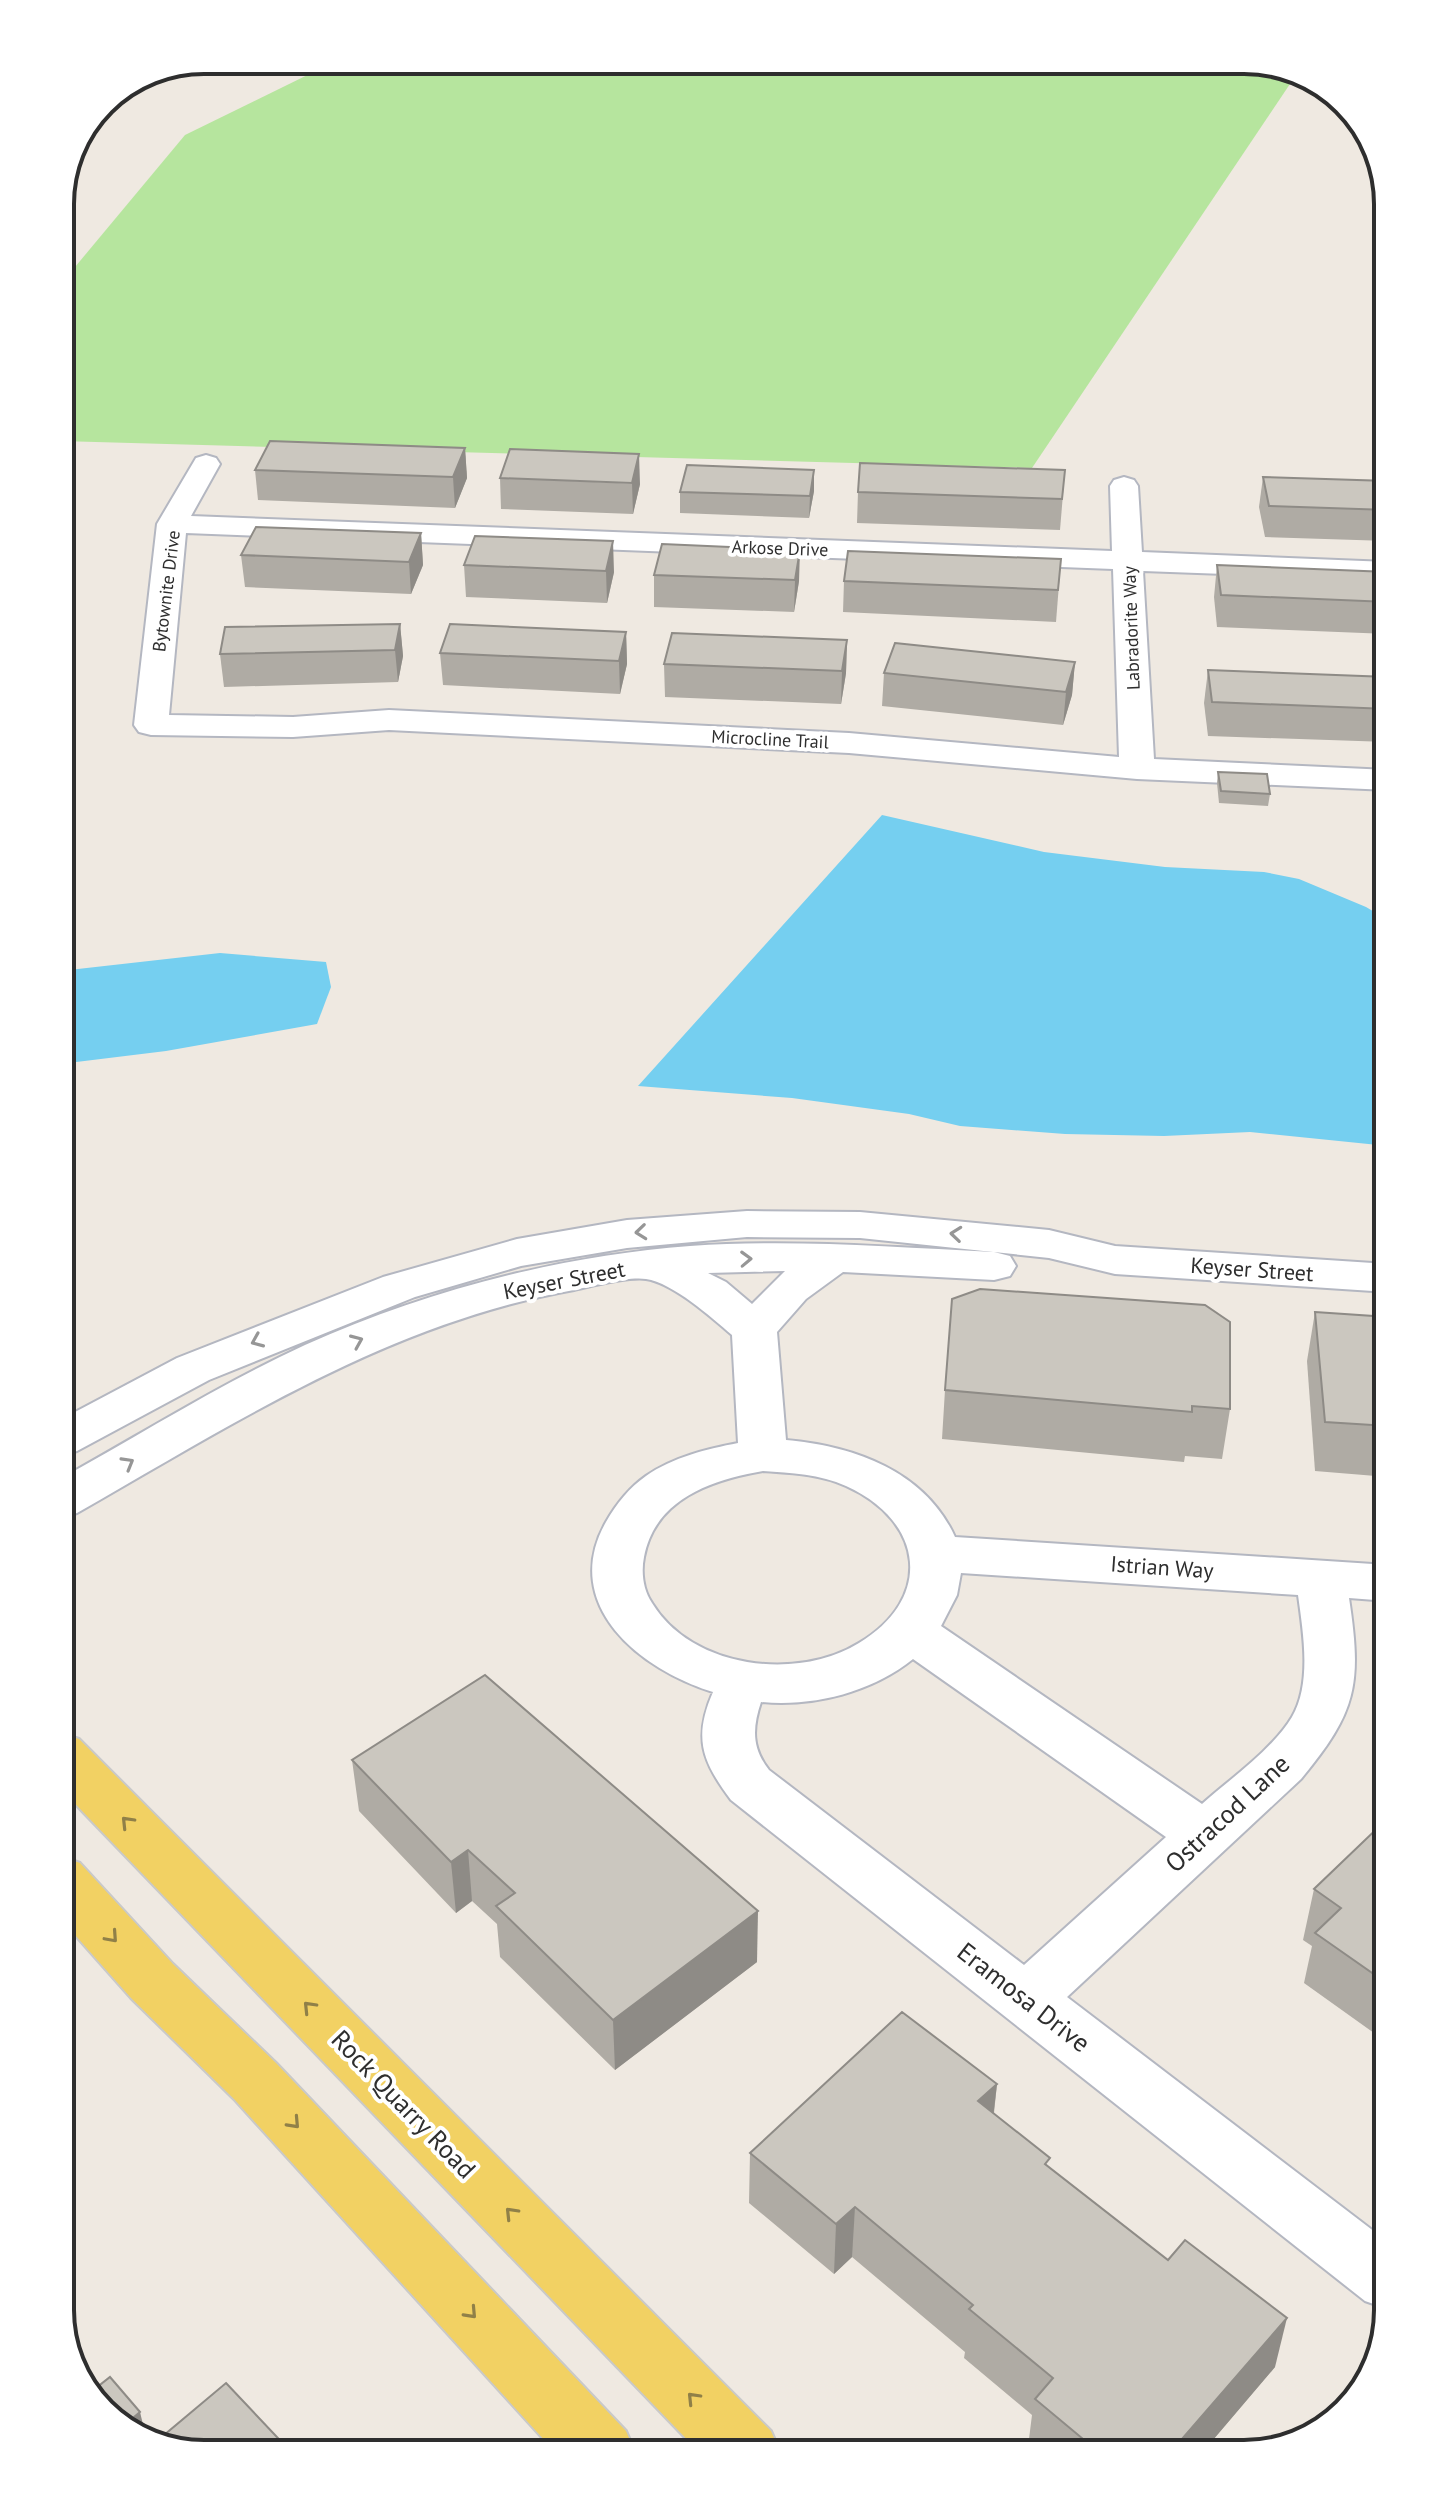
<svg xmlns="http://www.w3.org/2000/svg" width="1448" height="2514" font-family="'PT Sans',sans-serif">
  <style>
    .green { fill: #b6e59e }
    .water { fill: #75cff0 }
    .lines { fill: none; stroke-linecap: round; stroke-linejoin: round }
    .minor-casing { stroke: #b4b7c1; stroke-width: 4 }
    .major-casing { stroke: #c9c9c9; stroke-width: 4 }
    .minor { fill: #fff; fill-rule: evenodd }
    .major { fill: #f2d163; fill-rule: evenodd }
    .wall { fill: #afaba4 }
    .shaded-wall { fill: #8e8b86 }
    .building { fill: #cbc7bf; stroke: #8e8b86; stroke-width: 2 }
    .oneway { stroke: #969696 }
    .oneway2 { stroke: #908048 }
    .labels { text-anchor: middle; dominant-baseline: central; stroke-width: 8; stroke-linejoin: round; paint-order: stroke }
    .far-street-label { font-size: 18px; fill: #2e2e2e; stroke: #fff }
    .street-label { font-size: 22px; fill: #2e2e2e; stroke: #fff }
    .near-street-label { font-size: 26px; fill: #2e2e2e; stroke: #fff }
    .rim { fill: none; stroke: #2e2e2e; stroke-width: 4 }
  </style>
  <rect width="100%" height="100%" fill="#efe9e1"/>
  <polygon class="green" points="338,60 968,60 1268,65 1296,75 1032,468 60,441 60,285 185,135"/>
  <g class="water">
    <polygon points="882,815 1044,852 1165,867 1264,872 1299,879 1366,907 1388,920 1388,1146 1250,1132 1164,1136 1065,1134 960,1126 909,1114 792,1098 638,1086"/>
    <polygon points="220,953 326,962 331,987 317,1024 166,1051 60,1064 60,971"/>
  </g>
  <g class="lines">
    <defs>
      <g id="minor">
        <path d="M206,455l10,3 4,6 -29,52 921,35 -2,-65 4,-6 10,-3 10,3 4,6 4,66 246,10v18l-245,-9 11,188 234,11v20l-251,-11 -288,-26 -460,-23 -96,7 -142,-2 -12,-3 -5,-7 23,-201 39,-66zM186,533l927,36 6,188 -270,-24 -460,-23 -96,7 -124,-2z"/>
        <path d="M747,1211l113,1 189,18 66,16 273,18v28l-273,-18 -66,-16 -55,-6 16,4 6,10 -6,10 -16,4 -151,-8 -37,27 -29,33 9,108c68,6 139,31 169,97l433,28v36l-39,-3c13,86 8,114 -48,181l-234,218 321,245v67l-23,-8 -634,-501c-29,-39 -38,-62 -18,-108 -72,-22 -154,-87 -107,-170 11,-19 23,-34 40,-46 27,-19 61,-27 92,-33l-6,-108c-21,-18 -59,-52 -86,-56 -17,-3 -54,7 -72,11 -184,33 -338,132 -497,223l-17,5v-39c81,-45 160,-95 245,-134 121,-54 253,-89 385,-99 101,-7 202,1 303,6l-133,-14 -113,-1 -120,11 -106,18 -106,31 -206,83 -132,71 -17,5v-36l117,-62 206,-81 134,-38 110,-19zM785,1271l-33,33 -26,-22 -18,-9zM763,1471c28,2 57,3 83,15 78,35 88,112 13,157 -61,38 -167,26 -207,-40 -9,-13 -11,-31 -8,-46 11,-58 67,-77 119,-86zM961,1573l337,22c5,37 14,88 -6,122 -19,32 -62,62 -90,87l-261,-178 16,-31zM913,1659l253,178 -142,128 -255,-195c-17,-22 -17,-41 -8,-68 53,5 111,-10 152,-43z"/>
      </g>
      <g id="major">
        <polygon points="60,1733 79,1739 771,2431 781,2454 701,2454 60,1788"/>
        <polygon points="60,1856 80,1863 173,1964 276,2063 626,2431 636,2454 557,2454 234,2099 131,1998 60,1918"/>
      </g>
    </defs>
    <use href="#minor" class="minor-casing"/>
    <use href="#major" class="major-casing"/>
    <use href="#minor" class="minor"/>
    <use href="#major" class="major"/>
  </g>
  <g class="wall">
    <polygon points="465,448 467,478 455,508 258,500 255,470"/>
    <polygon points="1065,470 1060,530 857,523 858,492"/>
    <polygon points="1263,477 1388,481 1388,541 1265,537 1259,507"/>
    <polygon points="500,478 640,484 633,514 501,509"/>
    <polygon points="814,491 809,518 680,513 680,492"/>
    <polygon points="421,533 423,565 411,594 245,587 241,555"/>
    <polygon points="475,536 614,572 607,603 466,597 464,565"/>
    <polygon points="662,544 799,581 794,612 654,607 654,575"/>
    <polygon points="1061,559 1056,622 843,612 844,581"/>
    <polygon points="1217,565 1388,572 1388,634 1217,627 1214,597"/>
    <polygon points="400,624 403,656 398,682 224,687 220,654"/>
    <polygon points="626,632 627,664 620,694 443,685 440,653"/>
    <polygon points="847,640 846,673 841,704 665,697 664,664"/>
    <polygon points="1075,662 1072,695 1063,725 882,706 884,673"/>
    <polygon points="1208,670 1388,677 1388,742 1208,736 1204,703"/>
    <polygon points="1218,772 1270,794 1268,806 1219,803 1217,783"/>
    <polygon points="1315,1312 1388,1317 1388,1477 1315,1471 1307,1361"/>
    <polygon points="945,1390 1230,1409 1222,1459 1185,1456 1184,1462 942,1439"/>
    <polygon points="352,1760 757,1962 615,2070 500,1957 497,1924 472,1901 456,1913 359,1811"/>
    <polygon points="1388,1818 1388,2043 1304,1983 1312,1946 1303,1940 1314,1889"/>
    <polygon points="997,2084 994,2113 1049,2167 1275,2367 1201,2454 1036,2454 1028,2447 1032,2415 964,2358 965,2352 852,2257 834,2274 749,2203 750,2153"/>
  </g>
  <g class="shaded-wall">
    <polygon points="465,448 467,478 455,508 453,477"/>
    <polygon points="639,454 640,484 633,514 632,483"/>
    <polygon points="814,470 814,491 809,518 810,496"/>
    <polygon points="421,533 423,565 411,594 409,562"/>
    <polygon points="613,541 614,572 607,603 606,571"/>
    <polygon points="800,550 799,581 794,612 795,580"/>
    <polygon points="400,624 403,656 398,682 395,650"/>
    <polygon points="626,632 627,664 620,694 619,661"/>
    <polygon points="847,640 846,673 841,704 842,671"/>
    <polygon points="1075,662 1072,695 1063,725 1066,692"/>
    <polygon points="468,1850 472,1901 456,1913 451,1862"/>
    <polygon points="758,1911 757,1962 615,2070 613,2020"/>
    <polygon points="997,2084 991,2135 978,2101"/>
    <polygon points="855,2207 852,2257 834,2274 836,2224"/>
    <polygon points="1287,2318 1275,2367 1201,2454 1169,2454"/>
    <polygon points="140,2412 146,2437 124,2430 122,2427"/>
  </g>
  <g class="building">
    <polygon points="270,441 465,448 453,477 255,470"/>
    <polygon points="510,449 639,454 632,483 500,478"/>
    <polygon points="860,463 1065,470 1062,499 858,492"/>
    <polygon points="687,465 814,470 810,496 680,492"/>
    <polygon points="1263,477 1388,481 1388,510 1269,506"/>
    <polygon points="256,527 421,533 409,562 241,555"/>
    <polygon points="475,536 613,541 606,571 464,565"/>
    <polygon points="662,544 800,550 795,580 654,575"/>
    <polygon points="848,551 1061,559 1058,590 844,581"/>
    <polygon points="1217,565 1388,572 1388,602 1221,595"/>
    <polygon points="400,624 395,650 220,654 225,627"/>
    <polygon points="450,624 626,632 619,661 440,653"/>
    <polygon points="672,633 847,640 842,671 664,664"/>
    <polygon points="895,643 1075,662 1066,692 884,673"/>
    <polygon points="1208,670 1388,677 1388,709 1212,702"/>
    <polygon points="1218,772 1267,774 1270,794 1221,791"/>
    <polygon points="980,1289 1205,1305 1230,1322 1230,1409 1192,1406 1192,1412 945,1390 952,1299"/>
    <polygon points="1315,1312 1388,1317 1388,1426 1325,1422"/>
    <polygon points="485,1675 758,1911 613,2020 496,1906 515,1893 468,1850 451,1862 352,1760"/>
    <polygon points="1388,1818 1388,1984 1315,1933 1341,1908 1314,1889"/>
    <polygon points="902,2012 997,2084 978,2101 1050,2158 1045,2164 1168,2260 1185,2240 1287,2318 1169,2454 1101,2454 1035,2399 1053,2378 969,2309 973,2305 855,2207 836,2224 750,2153"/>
    <polygon points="110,2377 140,2412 122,2427 91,2392"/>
    <polygon points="226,2383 293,2454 195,2454 157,2441"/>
  </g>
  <defs><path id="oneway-chevron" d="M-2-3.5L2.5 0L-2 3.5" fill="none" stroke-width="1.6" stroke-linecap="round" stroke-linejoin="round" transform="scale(2)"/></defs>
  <g class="oneway">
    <use href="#oneway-chevron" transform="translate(641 1232) rotate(174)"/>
    <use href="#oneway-chevron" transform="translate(956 1234) rotate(-174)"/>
    <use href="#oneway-chevron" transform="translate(746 1259) rotate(-2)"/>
    <use href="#oneway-chevron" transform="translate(257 1341) rotate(157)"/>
    <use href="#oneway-chevron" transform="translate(357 1341) rotate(-23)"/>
    <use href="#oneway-chevron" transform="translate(128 1463) rotate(-30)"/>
  </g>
  <g class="oneway2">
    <use href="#oneway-chevron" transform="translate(127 1822) rotate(-134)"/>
    <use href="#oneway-chevron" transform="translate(112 1937) rotate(48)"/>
    <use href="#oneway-chevron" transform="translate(309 2007) rotate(-134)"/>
    <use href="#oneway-chevron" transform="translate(294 2123) rotate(47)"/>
    <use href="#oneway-chevron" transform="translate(511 2213) rotate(-134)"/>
    <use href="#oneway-chevron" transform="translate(471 2313) rotate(47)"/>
    <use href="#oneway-chevron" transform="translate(693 2398) rotate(-134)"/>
  </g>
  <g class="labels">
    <g class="far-street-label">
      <text transform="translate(780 548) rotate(2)">Arkose Drive</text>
      <text transform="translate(166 591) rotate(-83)">Bytownite Drive</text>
      <text transform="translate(1131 628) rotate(-92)">Labradorite Way</text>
      <text transform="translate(770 739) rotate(3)">Microcline Trail</text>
    </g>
    <g class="street-label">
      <text transform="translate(1252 1269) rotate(4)">Keyser Street</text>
      <text transform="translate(564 1280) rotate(-11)">Keyser Street</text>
      <text transform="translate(1162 1567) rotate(4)">Istrian Way</text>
    </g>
    <g class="near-street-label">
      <text transform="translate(1227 1813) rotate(-43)">Ostracod Lane</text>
      <text transform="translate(1024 1997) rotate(38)">Eramosa Drive</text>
      <text transform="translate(404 2104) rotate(46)">Rock Quarry Road</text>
    </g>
  </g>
  <path d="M0 0H1448V2514H0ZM204 74H1244A130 130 0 0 1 1374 204V2310A130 130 0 0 1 1244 2440H204A130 130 0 0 1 74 2310V204A130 130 0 0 1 204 74Z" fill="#fff" fill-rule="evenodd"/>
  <path class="rim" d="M204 74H1244A130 130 0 0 1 1374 204V2310A130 130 0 0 1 1244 2440H204A130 130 0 0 1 74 2310V204A130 130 0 0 1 204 74Z"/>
</svg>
